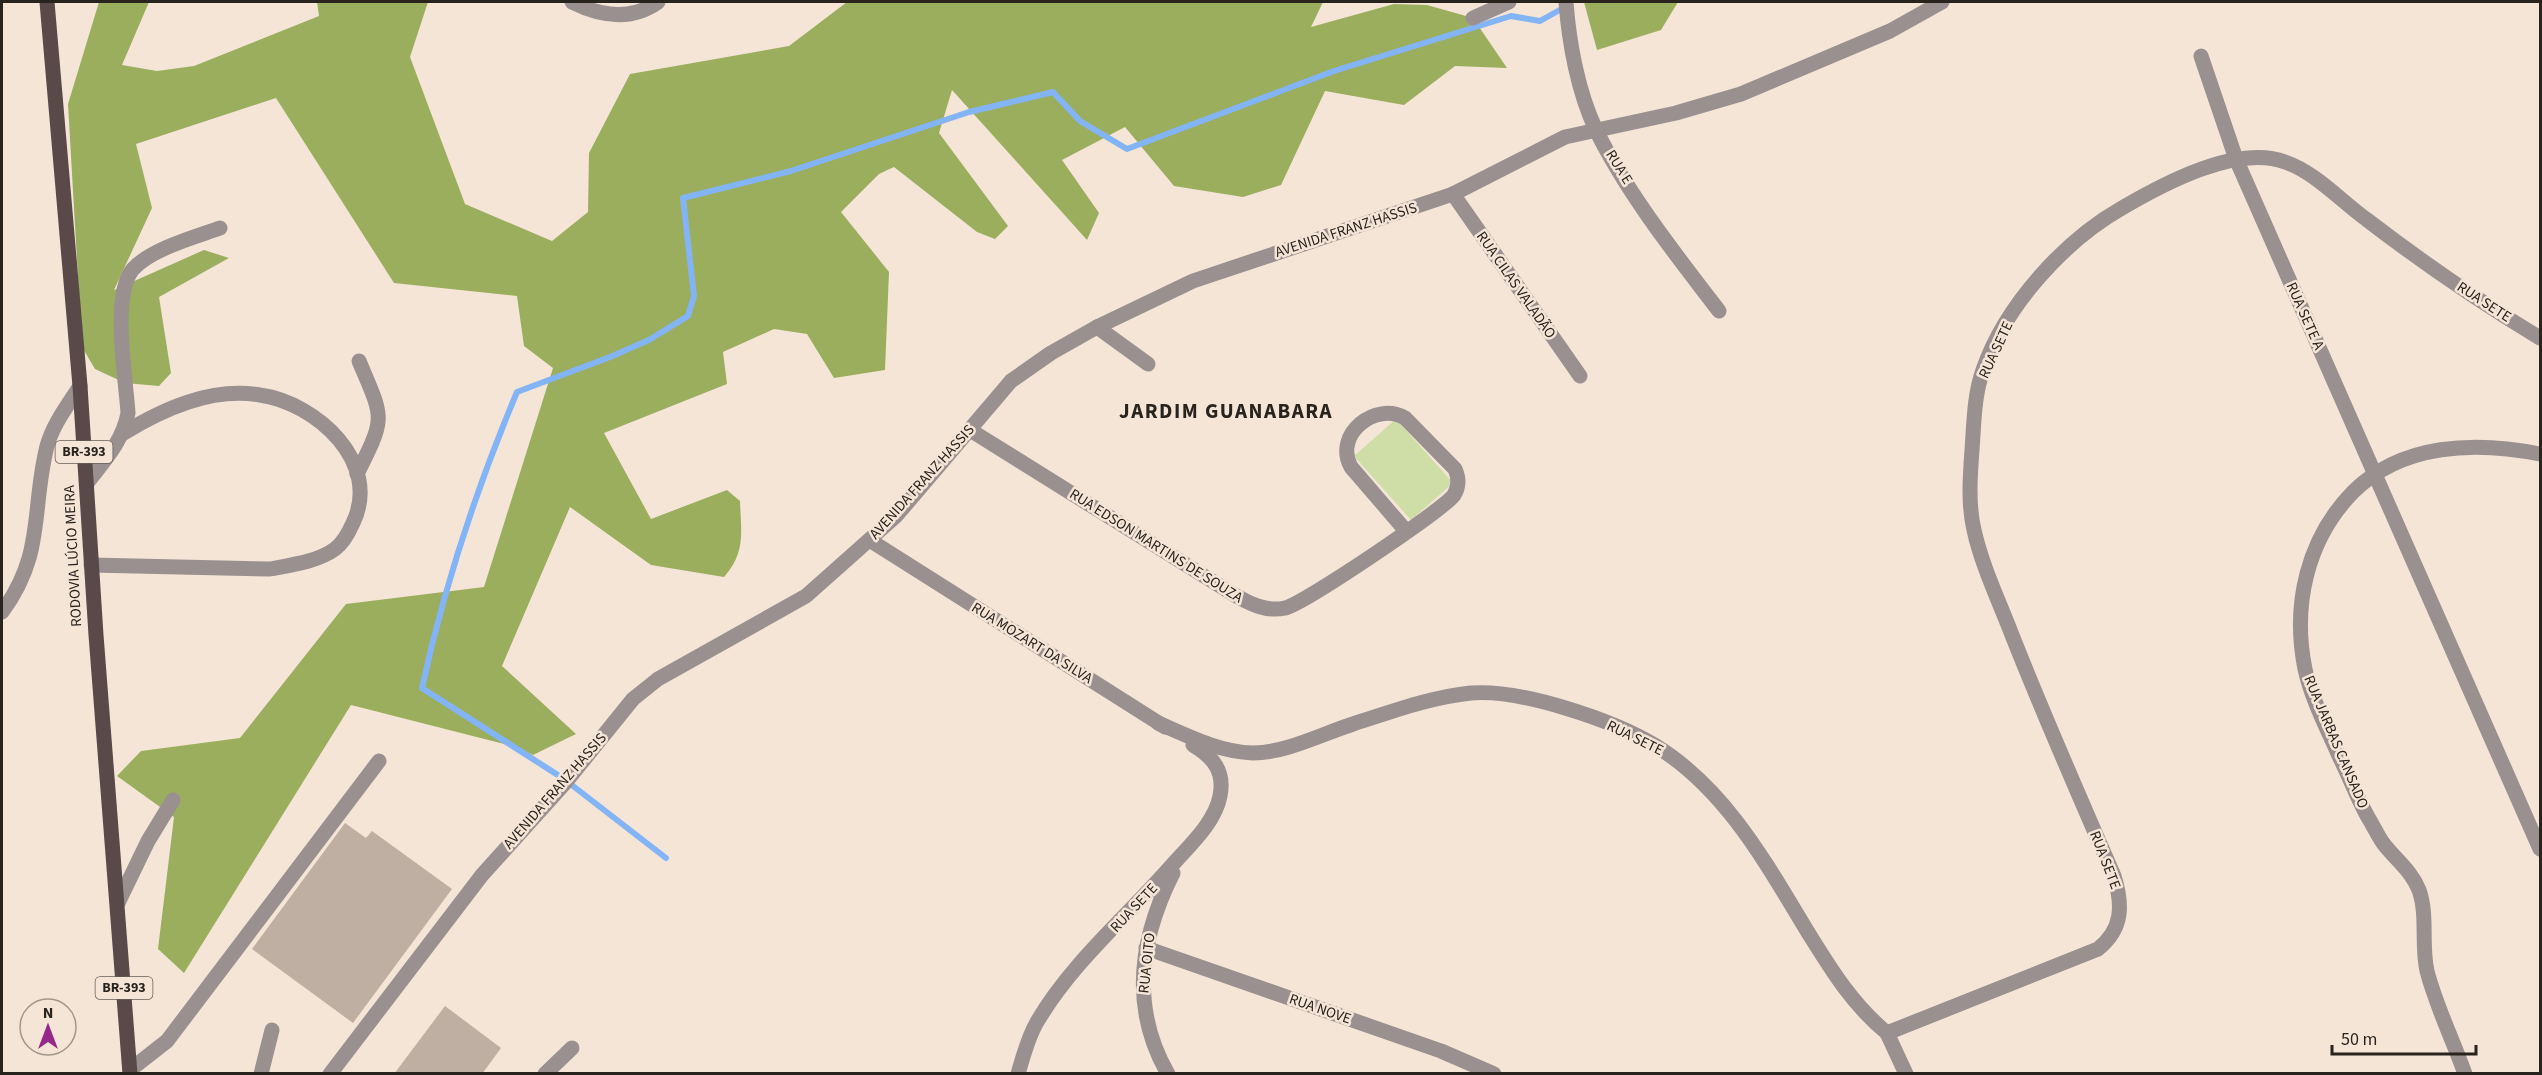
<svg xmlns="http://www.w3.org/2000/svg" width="2542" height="1075" font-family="'Source Sans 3',sans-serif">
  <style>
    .green { fill: #cfdea7 }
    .forest { fill: #9bae5e }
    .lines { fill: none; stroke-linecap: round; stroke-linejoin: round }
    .stream { stroke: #83b4f6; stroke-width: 6 }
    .building { fill: #bfafa2 }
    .minor { stroke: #9a9090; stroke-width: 15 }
    .major { stroke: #594949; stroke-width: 15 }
    .labels { text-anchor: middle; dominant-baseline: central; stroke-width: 5; stroke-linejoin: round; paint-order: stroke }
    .shield { fill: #f5e5d7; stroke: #665d56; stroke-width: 1.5 }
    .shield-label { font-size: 14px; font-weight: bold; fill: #29231e }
    .street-label { font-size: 15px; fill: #29231e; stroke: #f5e5d7 }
    .district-label { font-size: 21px; font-weight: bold; letter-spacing: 1.5px; fill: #29231e; stroke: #f5e5d7 }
  </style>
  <rect width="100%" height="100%" fill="#f5e5d7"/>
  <polygon class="green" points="1396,419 1453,483 1411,520 1354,456"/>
  <g class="forest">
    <path d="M99,2h50l-27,63 35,6 37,-5 125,-50 -2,-14h111l-18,55 55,147 87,37 36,-29 1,-59 41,-79 159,-28 58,-44h476l-12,25 83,-23 33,1 46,13 34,50 -52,-2 -51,39 -79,-14 -44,94 -38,12 -69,-11 -49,-59 -63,33 37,53 -12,27 -135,-150 -13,43 69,93 -13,13 -18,-7 -83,-65 -15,7 -38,38 48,60 -4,98 -51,8 -27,-44 -33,-5 -51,23 4,32 -123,49 47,86 76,-29 13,11c1,31 6,51 -16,76l-73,-12 -81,-58 -68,159 74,68 -43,21 -17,-8 -165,-42 -167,268 -26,-24 16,-132 -57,-41 24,-25 99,-13 106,-134 138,-17 69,-219 -29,-22 -7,-50 -123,-13 -118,-185 -140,46 16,64 -38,82 90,-40 25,8 -70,39 12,76 -12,13 -34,-3 -30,-14 -13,-22 -14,-243z"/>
    <polygon points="1584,2 1678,2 1661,30 1597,50"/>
  </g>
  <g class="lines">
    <path class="stream" d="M666,858l-102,-79 -142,-91c22,-101 55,-201 95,-296l93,-35 39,-17 39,-24 6,-20 -11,-98 108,-27 178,-59 84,-20 27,29 47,28 207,-78 177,-55 29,5 25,-14"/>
  </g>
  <g class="building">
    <polygon points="345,823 366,838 372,831 452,889 353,1023 252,949"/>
    <polygon points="445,1006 501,1048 482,1074 394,1074"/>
  </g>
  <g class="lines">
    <g class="minor">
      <path d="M572,2c28,14 59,19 86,0"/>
      <path d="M1566,2c3,41 12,90 30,128 31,63 80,125 123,181"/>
      <polyline points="1473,18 1509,2"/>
      <polyline points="2201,56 2236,159 2540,849"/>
      <polyline points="1453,194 1580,376"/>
      <polyline points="1097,327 1148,364"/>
      <path d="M970,430l263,164c17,10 33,18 52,14 17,-3 158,-98 169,-113 5,-8 5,-17 1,-26l-50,-51c-29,-17 -72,16 -54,49l55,64"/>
      <path d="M357,474c29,-58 27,-54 2,-113"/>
      <path d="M87,483c17,-22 36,-42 41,-70 -2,-33 -17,-119 5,-144 18,-20 62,-32 87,-41"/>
      <polyline points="871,541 1165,727"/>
      <path d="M91,565l179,4c21,-4 47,-7 65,-20 8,-6 14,-17 18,-26 29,-60 -36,-120 -93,-128 -49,-8 -97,14 -138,39"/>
      <path d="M2,612c43,-58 29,-102 45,-166 6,-22 21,-41 33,-60"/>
      <path d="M1158,723c30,13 61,29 95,30 32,0 69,-19 100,-29 38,-12 78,-27 118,-31 50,-4 142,27 185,53 71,44 111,119 153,188 23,37 44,71 78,99l211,-84c25,-20 25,-44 16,-73 -35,-80 -70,-160 -102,-241 -13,-34 -30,-69 -38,-105 -6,-26 -4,-53 -2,-80 2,-27 2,-55 11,-80 22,-64 81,-129 139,-162 41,-24 115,-64 163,-46 30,10 56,39 81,57 56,43 114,83 174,119"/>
      <polyline points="118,903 148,841 173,800"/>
      <polyline points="1146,948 1441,1051 1494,1074"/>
      <polyline points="1887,1033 1906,1074"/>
      <polyline points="130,1070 167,1041 379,761"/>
      <polyline points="261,1074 272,1030"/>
      <polyline points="330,1074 482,875 565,783 633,699 658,679 806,596 896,516 1011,381 1051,353 1097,327 1193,281 1453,194 1565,137 1676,113 1741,94 1890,31 1942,2"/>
      <polyline points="545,1074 572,1048"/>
      <path d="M1018,1074c5,-17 10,-37 19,-52 35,-60 92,-107 137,-159 17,-19 41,-41 46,-67 5,-25 -7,-39 -27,-51"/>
      <path d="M1168,1074c-38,-66 -28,-136 5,-201"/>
      <path d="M2465,1074c-12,-34 -29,-68 -38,-103 -6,-26 1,-56 -8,-81 -8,-20 -24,-31 -36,-47 -5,-7 -9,-16 -14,-24 -11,-19 -19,-41 -29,-61 -12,-28 -29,-60 -35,-89 -13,-64 2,-130 48,-177 49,-49 123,-51 187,-38"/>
    </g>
    <polyline class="major" points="47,2 80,386 96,635 130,1074"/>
  </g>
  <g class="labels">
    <g class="shield">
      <rect x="55.5" y="441" width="57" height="22" rx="4.5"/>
      <rect x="95.5" y="977" width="57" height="22" rx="4.5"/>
    </g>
    <g class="shield-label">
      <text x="84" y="452">BR-393</text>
      <text x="124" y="988">BR-393</text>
    </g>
    <g class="street-label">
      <text transform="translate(1619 167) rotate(58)">RUA E</text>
      <text transform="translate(1346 230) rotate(-18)">AVENIDA FRANZ HASSIS</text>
      <text transform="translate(1516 285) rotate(55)">RUA CILAS VALADÃO</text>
      <text transform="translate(2484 302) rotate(33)">RUA SETE</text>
      <text transform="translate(2305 316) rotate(66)">RUA SETE A</text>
      <text transform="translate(1996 350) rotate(-65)">RUA SETE</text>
      <text transform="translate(922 482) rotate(-48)">AVENIDA FRANZ HASSIS</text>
      <text transform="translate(1156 546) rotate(32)">RUA EDSON MARTINS DE SOUZA</text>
      <text transform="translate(73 556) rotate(-93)">RODOVIA LÚCIO MEIRA</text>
      <text transform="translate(1032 643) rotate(32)">RUA MOZART DA SILVA</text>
      <text transform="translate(1635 738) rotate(26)">RUA SETE</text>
      <text transform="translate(2336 742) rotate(67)">RUA JARBAS CANSADO</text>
      <text transform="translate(555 791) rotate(-49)">AVENIDA FRANZ HASSIS</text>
      <text transform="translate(2105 860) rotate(69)">RUA SETE</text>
      <text transform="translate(1134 908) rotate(-47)">RUA SETE</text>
      <text transform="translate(1147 963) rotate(-84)">RUA OITO</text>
      <text transform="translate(1320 1009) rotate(19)">RUA NOVE</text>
    </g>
    <g class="district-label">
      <text x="1226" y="411">JARDIM GUANABARA</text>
    </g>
  </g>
  <rect width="2542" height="1075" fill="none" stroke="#29231e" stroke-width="6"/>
  <g transform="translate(48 1027)"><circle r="28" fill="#f5e5d7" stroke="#a3978d" stroke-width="1.5"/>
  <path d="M0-4.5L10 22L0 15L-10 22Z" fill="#94298a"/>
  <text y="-9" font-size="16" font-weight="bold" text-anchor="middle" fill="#29231e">N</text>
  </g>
  <path d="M2332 1045v9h144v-9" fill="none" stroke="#29231e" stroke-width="3"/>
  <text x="2341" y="1045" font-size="18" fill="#29231e" stroke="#f5e5d7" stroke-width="4.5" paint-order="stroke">50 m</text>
</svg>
